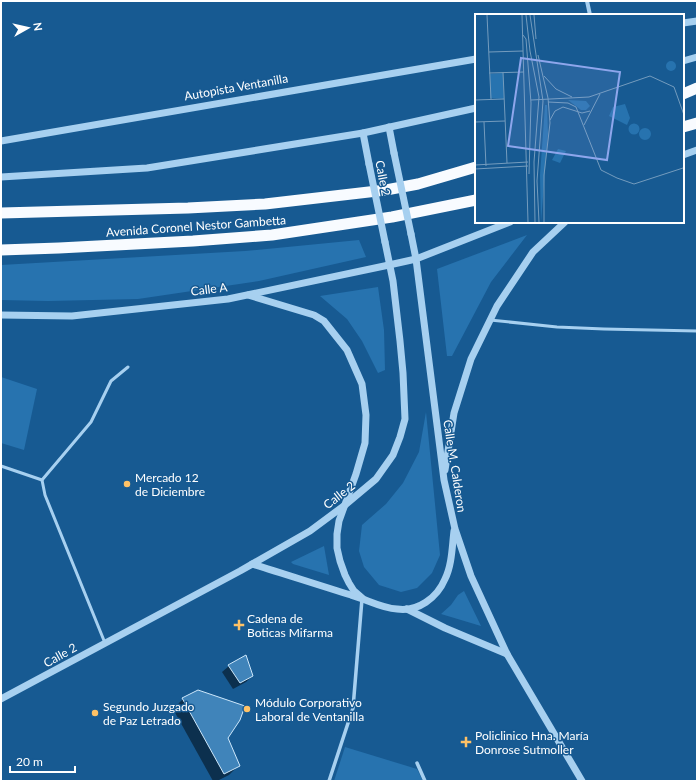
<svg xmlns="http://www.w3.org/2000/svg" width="698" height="782" font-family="Lato,sans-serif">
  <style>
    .green { fill: #2773af }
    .shadow { fill: #0007 }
    .building { fill: #4084ba; stroke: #cde7fb }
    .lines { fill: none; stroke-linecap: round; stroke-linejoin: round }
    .service { stroke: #a7d0f0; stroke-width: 3 }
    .pedestrian { stroke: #a7d0f0; stroke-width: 3.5 }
    .minor { stroke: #a7d0f0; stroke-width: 4 }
    .tertiary { stroke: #a7d0f0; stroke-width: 7 }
    .trunk { stroke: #f8fbff; stroke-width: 11 }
    .tertiary-bridge { stroke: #a7d0f0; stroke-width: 7 }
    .poi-dot { fill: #ffc266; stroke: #175a92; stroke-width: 1.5 }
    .labels { text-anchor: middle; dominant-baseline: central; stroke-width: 3; stroke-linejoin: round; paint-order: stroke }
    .street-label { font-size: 12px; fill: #fff; stroke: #175a92 }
    .poi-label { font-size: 12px; fill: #fff; stroke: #175a92; text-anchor: start }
    .inset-road { fill: none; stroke: #749cbe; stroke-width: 1 }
    .view { fill: #8ea6ec; fill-opacity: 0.15; stroke: #8ea6ec; stroke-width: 2 }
    .inset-edge { fill: none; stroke: #fff; stroke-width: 2 }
  </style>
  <rect width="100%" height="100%" fill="#175a92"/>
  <g class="green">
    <polygon points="527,235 491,282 452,356 447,356 437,269"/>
    <polygon points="359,240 366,257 259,281 138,299 48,301 1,300 1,265 245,251"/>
    <polygon points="378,287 384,330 385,370 378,373 362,341 347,319 320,296"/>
    <polygon points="1,377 37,389 24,450 1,443"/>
    <polygon points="426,412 440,555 432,573 417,588 401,592 379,585 364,567 359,551 362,525 386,504 403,483 419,452"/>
    <polygon points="324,546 329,575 293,564 291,562"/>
    <polygon points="464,591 481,626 441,614 451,605 458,595"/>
    <polygon points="345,747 417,769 423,781 334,781"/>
  </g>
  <g class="shadow">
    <polygon points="229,666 252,676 246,682 233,689 222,672"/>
    <polygon points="183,699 227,738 239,765 229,775 217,781 213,781 173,709"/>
  </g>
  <g class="building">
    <polygon points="246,655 253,676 240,683 228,665"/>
    <polygon points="198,690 245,706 240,720 228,738 240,766 224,774 182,698"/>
  </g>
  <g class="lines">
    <g class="service">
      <polyline points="490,320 557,327 604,329 697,331"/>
      <polyline points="1,466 42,480"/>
      <polyline points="105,643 45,495 42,480 91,422 111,381 128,367"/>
    </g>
    <g class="pedestrian">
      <polyline points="417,763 425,781"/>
      <polyline points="329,781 353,708 362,599"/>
    </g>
    <polyline class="minor" points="587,1 590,15"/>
    <g class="tertiary">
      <polyline points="683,23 697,21"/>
      <polyline points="683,61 697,57"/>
      <polyline points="389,127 394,153"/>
      <polyline points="363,133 369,164"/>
      <polyline points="1,141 476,59"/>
      <polyline points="683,155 697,150"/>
      <polyline points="1,177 147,168 363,133 476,108"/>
      <polyline points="411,234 416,259 444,480 455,529 471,576 507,654 582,781"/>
      <polyline points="248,295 314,315 324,321 347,350 362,384 366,415 365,443 356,474 339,521 337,534 337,548 340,561 345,575 349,583 354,591 362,598"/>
      <polyline points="1,315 72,316 228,299 389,265 416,259 510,222"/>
      <polyline points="445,470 454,413 471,359 497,306 533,252 565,222"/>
      <path d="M252,564c33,10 66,21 99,31 15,4 30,13 46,14 21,3 40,-11 48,-30 7,-14 7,-32 9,-48"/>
      <polyline points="407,609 445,628 507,654"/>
      <polyline points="1,699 240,571 310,531 345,505 376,479 393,455 400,437 405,419 403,373 400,341 393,281 385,242"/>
    </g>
    <g class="trunk">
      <polyline points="683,94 697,88"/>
      <polyline points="683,127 697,123"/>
      <polyline points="1,213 188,208 265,204 386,190 418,184 476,167"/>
      <polyline points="1,250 59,248 193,241 272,235 392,217 476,200"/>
    </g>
    <g class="tertiary-bridge">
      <polyline points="394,153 411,234"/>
      <polyline points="369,164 385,242"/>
    </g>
  </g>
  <g class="poi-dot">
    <circle cx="127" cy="484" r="4"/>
    <path d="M237 619h4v4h4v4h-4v4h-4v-4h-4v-4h4z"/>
    <circle cx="247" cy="709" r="4"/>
    <circle cx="95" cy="713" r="4"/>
    <path d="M464 736h4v4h4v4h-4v4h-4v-4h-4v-4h4z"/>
  </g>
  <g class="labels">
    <g class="street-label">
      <text transform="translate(236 87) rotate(-10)">Autopista Ventanilla</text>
      <text transform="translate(383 178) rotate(79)">Calle 2</text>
      <text transform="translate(196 226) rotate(-4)">Avenida Coronel Nestor Gambetta</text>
      <text transform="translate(209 289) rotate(-7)">Calle A</text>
      <text transform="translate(455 466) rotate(81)">Calle M. Calderon</text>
      <text transform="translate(339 495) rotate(-38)">Calle 2</text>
      <text transform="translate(60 655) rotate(-29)">Calle 2</text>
    </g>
    <g class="poi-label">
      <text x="135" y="477">Mercado 12<tspan x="135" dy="14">de Diciembre</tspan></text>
      <text x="247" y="618">Cadena de<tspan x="247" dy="14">Boticas Mifarma</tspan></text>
      <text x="255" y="702">Módulo Corporativo<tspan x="255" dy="14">Laboral de Ventanilla</tspan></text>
      <text x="103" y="706">Segundo Juzgado<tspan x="103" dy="14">de Paz Letrado</tspan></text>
      <text x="475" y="735">Policlinico Hna. María<tspan x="475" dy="14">Donrose Sutmoller</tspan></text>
    </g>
  </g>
  <g transform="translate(475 14)">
    <rect width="209" height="209" fill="#175a92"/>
    <path d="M191 52a5 5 0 1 1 10 0a5 5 0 1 1-10 0ZM28,59l1,26 -14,-1v-24zM93,86l18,1 4,5 -4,4h-5zM150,90l5,14 -3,7 -18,-9 4,-9zM70,91h2l1,29 -7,88 -1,-47zM153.5 115a5.5 5.5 0 1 1 11 0a5.5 5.5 0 1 1-11 0ZM164 120a6 6 0 1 1 12 0a6 6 0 1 1-12 0ZM83,135l8,2 -6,12 -8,-3z" fill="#2773af"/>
    <path class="inset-road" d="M12,1l4,84M47,1l6,207M51,1l4,36 9,46 -5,65 1,60M55,1l13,86 -6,80 2,41M59,1l2,24M48,21l3,4 5,64 -2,71M14,38l34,-1M63,41l10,43 2,25 -6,52v47M28,58l4,91M14,59l35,-1M69,62l12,13 16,8M0,86l29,-1M56,86l58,-3 61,-21 24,11 10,28M73,88l20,1 8,4 25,63 16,8 17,6 49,-16M75,106l5,-9 8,-4 19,6 8,-2M0,108l30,-1M9,108l2,44M109,111l16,-31M0,151l53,-3M0,155l53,-3"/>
    <path class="view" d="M46,44l99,14 -13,88 -99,-14z"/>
    <rect width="209" height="209" class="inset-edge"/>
  </g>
  <rect width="698" height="782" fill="none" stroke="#ffffff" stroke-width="4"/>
  <g transform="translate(28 28) rotate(82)" stroke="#175a92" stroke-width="3" paint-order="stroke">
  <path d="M0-3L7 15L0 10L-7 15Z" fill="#ffffff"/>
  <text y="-6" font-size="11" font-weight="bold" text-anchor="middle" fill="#ffffff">N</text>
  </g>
  <path d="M10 766v6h65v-6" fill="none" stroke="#ffffff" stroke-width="2"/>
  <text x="16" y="766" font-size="12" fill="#ffffff" stroke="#175a92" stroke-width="3" paint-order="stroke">20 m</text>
</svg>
